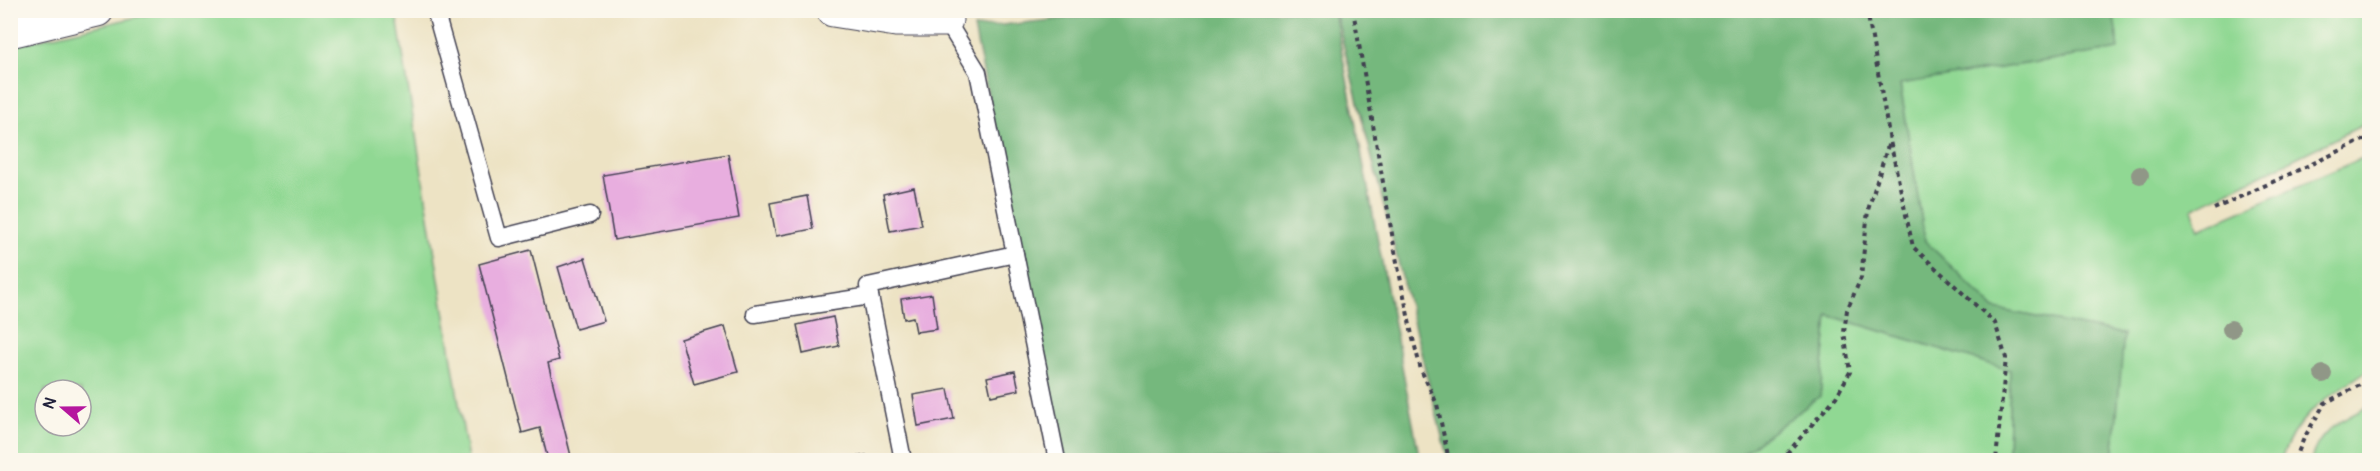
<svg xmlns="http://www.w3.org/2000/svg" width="2380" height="471" font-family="Pangolin,sans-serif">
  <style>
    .green { fill: #90d893; stroke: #597d67; stroke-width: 1.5; fill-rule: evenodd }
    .forest { fill: #74b87d; stroke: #4b6d5c; stroke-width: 1.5 }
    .building { fill: #e8aedf }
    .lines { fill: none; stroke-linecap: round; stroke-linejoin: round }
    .lane-casing { stroke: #403f50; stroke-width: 19 }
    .street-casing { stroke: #403f50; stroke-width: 35 }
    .path { stroke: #403f50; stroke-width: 4; stroke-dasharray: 4.5 4.5; stroke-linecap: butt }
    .lane { stroke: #fff; stroke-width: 16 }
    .street { stroke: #fff; stroke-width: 33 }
    .tree { fill: #909787 }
  </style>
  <rect width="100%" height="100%" fill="#fbf7ec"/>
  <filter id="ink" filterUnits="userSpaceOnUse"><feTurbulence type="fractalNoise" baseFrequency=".0167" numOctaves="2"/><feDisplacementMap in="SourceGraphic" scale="12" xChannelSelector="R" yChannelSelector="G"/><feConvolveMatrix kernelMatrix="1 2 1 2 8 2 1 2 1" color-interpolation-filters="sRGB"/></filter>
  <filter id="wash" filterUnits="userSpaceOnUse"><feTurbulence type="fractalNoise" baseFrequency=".008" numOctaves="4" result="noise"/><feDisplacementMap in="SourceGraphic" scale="24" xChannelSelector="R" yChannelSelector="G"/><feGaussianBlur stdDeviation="1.35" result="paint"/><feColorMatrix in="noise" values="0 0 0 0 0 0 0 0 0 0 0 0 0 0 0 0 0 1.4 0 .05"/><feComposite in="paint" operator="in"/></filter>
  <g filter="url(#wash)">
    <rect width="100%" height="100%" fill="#ede3c4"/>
    <g class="green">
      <path d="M163,11h233l72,449h-457l-1,-414zM45,390h36v36h-36z"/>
      <path d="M2113,11h256v111l-177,87 7,20 166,-72 5,10 -1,202c-39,28 -72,42 -88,91h-168l10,-126 -128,-25 -70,-68 -25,-158 218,-34z"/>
      <polygon points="1828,315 2010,370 2008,460 1734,460 1820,396"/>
      <path d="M2369,406v54h-58c8,-31 32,-40 58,-54z"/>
    </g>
    <g class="forest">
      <polygon points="1146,10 1334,11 1420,460 1064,460 974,28"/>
      <polygon points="1335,11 2113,11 2119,49 1900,84 1925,241 1995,309 2124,334 2113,460 2008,460 2010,370 1828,315 1820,396 1734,460 1448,460"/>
    </g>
    <g id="blocks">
      <g class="building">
        <polygon points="728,154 739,218 614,240 603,175"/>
        <polygon points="914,187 922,225 890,231 883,194"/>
        <polygon points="807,196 813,229 776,236 770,203"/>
        <polygon points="531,250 559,360 548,363 572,460 548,460 540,428 522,433 479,264"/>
        <polygon points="585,258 604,321 576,329 558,267"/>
        <polygon points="932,294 937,329 916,332 913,317 904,319 901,299"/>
        <polygon points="833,317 839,346 803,354 797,325"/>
        <polygon points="725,326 738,372 694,384 681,339"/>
        <polygon points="1015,371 1019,390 991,396 987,377"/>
        <polygon points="948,389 954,419 918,426 913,395"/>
        <polygon points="866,455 867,460 844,460 844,459"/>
      </g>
    </g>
  </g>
  <g filter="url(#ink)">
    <use href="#blocks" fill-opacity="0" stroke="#403f50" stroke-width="1.5"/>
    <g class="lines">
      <defs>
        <g id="lane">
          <polyline points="435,10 499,238 590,215"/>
          <polyline points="946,20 978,72 1057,460"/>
          <polyline points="755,314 870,296"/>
          <polyline points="903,460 868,286 1015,254"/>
        </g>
        <g id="street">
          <polyline points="833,10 896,20 946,20"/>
          <polyline points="10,31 97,10"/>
        </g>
      </defs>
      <use href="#lane" class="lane-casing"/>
      <use href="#street" class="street-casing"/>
      <g class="path">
        <polyline points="1353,10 1396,257 1412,335 1421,370 1437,404 1449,460"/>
        <polyline points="1867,10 1890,141 1913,247 1995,323 2006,358 1996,460"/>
        <polyline points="979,16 1023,10"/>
        <polyline points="2214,209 2370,137"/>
        <polyline points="1781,460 1836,397 1850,372 1844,332 1847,310 1861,278 1868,210 1889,142"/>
        <polyline points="2295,460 2304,438 2325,403 2370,380"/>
      </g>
      <use href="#lane" class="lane"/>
      <use href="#street" class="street"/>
    </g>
    <g class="tree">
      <circle cx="2140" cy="175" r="9"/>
      <circle cx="2231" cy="329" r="9"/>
      <circle cx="2323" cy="374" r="9"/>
    </g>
  </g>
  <rect width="2380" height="471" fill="none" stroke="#fbf7ec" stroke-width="36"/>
  <g transform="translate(63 408) rotate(290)"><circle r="28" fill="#fbf7ec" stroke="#a4a2a5" stroke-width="1.5"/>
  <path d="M0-4.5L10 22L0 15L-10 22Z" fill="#b5179e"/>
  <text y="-9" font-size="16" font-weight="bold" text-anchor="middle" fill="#22223b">N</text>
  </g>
</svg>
